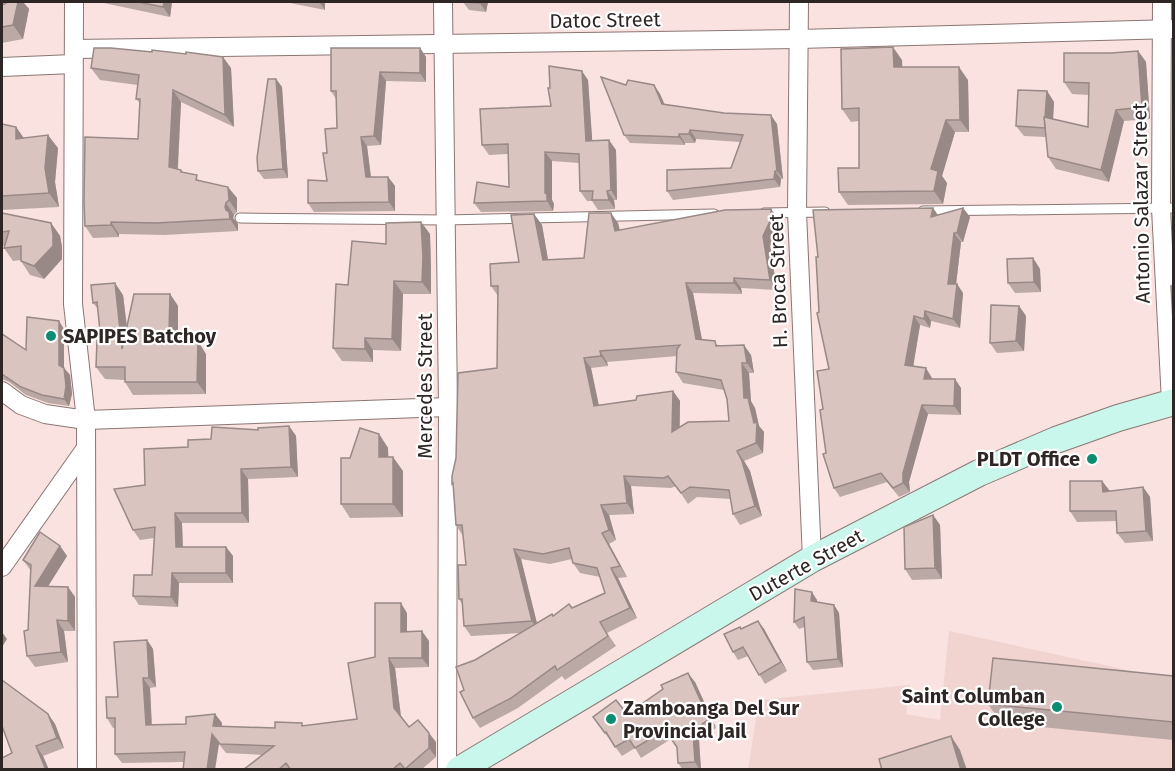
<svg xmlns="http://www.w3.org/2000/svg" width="1175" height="771" font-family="'Fira Sans',sans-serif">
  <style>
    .built { fill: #f1d3cf }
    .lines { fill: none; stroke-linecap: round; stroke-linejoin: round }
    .service-casing { stroke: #8a7673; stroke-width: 11 }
    .minor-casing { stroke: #8a7673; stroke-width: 20 }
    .secondary-casing { stroke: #8a7673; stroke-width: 28 }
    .service { stroke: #fff; stroke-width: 9 }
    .minor { stroke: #fff; stroke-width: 18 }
    .secondary { stroke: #c9f7ec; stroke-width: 26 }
    .wall { fill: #bba9a5; fill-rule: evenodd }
    .shaded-wall { fill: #988986 }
    .building { fill: #d9c4c0; stroke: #988986; stroke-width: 1.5; fill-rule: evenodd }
    .poi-dot { fill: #0c8c71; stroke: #fff; stroke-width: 2 }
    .labels { text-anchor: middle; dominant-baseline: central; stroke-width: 4.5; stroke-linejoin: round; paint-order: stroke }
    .street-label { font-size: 20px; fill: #2e2624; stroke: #fff }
    .poi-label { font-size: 20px; font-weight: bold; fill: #2e2624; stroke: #fff; text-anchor: start }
  </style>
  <rect width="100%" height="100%" fill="#f9e2df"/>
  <polygon class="built" points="949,631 1173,680 1173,769 748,770 759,700 910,685 906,714 940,720"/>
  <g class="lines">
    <defs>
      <g id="service">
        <polyline points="923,211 1174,208"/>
        <polyline points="764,213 825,212"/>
        <polyline points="240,218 446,220 714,214"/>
      </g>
      <g id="minor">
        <polyline points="74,2 73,304 86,420 87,770"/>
        <polyline points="443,2 448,407 447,770"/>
        <polyline points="799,2 797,212 812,559"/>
        <polyline points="1162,2 1161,208 1171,402"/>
        <polyline points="74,49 798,39 1174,29"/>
        <polyline points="2,67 73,64"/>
        <polyline points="2,391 21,405 45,414 86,420 448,407"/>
        <polyline points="2,567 86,448"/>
      </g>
      <polyline id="secondary" points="459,770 812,559 979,473 1056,440 1118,418 1174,402"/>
    </defs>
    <use href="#service" class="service-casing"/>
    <use href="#minor" class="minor-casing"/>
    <use href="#secondary" class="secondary-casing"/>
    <use href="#service" class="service"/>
    <use href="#minor" class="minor"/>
    <use href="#secondary" class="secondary"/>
  </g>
  <g class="wall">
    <polygon points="8,2 23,2 29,9 23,39 2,43 2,5"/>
    <polygon points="98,2 172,2 170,17 99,2"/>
    <polygon points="285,2 325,2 325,10"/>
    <polygon points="463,2 488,2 486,12 469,10"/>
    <polygon points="420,48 426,57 426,82 386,81 381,145 367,146 371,177 388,177 395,186 395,211 314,212 308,203 327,181 327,153 337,128 336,99 331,91"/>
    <polygon points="1138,51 1146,62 1150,119 1124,121 1109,182 1056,169 1048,157 1046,137 1024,136 1016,126 1047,91 1054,102 1053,119 1088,127 1089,95 1072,94 1064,82 1111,53"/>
    <polygon points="902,60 902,67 968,80 969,132 955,132 942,176 947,183 943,204 848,205 839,192 859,168 859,121 851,122 842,109"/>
    <polygon points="91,68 231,68 234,127 181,102 178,169 181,170 183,172 237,198 237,212 234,215 233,218 238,224 238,231 164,235 119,234 119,237 93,238 85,226 138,139 140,103 136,99 138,85 100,80"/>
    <polygon points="276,79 282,87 288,178 264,179 258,171"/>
    <polygon points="588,80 592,141 616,150 617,200 614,200 615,209 598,210 592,201 587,201 580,191 579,163 552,161 552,200 554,204 553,211 481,212 474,203 509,187 508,154 489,155 482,145 551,106"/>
    <polygon points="626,85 654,85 660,94 665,105 777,124 783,179 781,179 780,187 673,200 667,191 731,168 740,142 696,139 695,143 685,143 685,145 630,143 624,135"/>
    <polygon points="2,124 16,127 23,138 58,148 55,182 59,207 2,210"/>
    <polygon points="933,208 938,215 963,208 970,217 963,242 961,242 956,284 957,284 963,293 960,328 931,321 930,328 920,325 913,366 932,378 932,379 961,388 961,415 928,414 909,482 910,492 899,497 887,482 840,497 834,488 826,453 823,409 829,369 819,312"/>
    <path d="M771,209l7,10v10l-8,17 7,44 -36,-2 1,6 -49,-1 9,47 49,15 3,18h-5l2,29 4,6 4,18 5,6 -1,21 -19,8 6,10 12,45 -22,9 -7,-11 -2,-15 -34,-2 -9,7 -12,-18 -5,2 -40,-2 3,28 -25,1 7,25 -7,4 18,33 -9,1 19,40 -30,15 9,13 -51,34 -3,-4 -44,32 -38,20 -7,-10 -9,-28 11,-30 46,-27 -50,3 -7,-10 -2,-22 -3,-5 7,-34 -3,-29 -7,-11 -3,-39 -1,-2 45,-116 1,-72 -7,-10 28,-24 15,-48 8,11 6,35 36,-2 34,-35 2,7zM677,356l-1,16 7,11 41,7 3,9 2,22 -49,6v-26l-7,-10 -37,9 -37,5 -8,-37 17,-2 -1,-4zM521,559l29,5 22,-5 1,4 7,10 20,4 5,16 -68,30z"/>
    <polygon points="2,213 51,223 60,236 62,247 62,259 44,279 30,275 21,261 21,260 13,261 4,248 5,245 2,246"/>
    <polygon points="421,222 430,234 431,270 431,294 403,294 401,351 373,350 373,362 342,361 333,348 348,285 386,244"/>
    <polygon points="1033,258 1040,269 1041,292 1015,293 1008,283"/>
    <polygon points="170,294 178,306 178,331 179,331 187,341 206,354 206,394 133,395 125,382 125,380 105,379 96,367 101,341 98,309 93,303 123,295 127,326"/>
    <polygon points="1019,306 1026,316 1024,351 997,353 990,343"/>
    <polygon points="64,329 64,368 70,375 72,394 69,406 48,403 26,395 9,382 2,379 2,334 26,350"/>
    <polygon points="289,426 296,436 298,477 248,479 249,523 182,523 183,547 226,547 233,556 233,583 179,583 178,607 139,605 133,596 152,575 154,538 140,540 133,530 145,485 188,447 211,439 258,430"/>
    <polygon points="379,434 388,448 388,457 403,471 403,517 350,518 341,504 350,458"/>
    <polygon points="1102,481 1109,491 1143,487 1150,497 1153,541 1125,543 1117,533 1117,521 1077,522 1070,511"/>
    <polygon points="933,515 940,525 942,579 912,580 905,569"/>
    <polygon points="60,546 67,556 48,586 68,587 75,597 75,631 64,631 68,662 35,667 27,656 31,571 23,560"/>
    <polygon points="817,600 817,602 834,605 839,613 843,667 813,670 807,662 805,627 799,629 794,622"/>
    <polygon points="407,613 407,631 429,641 429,667 395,668 401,716 409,727 436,742 436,757 421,770 243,770 263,755 226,753 219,744 184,762 122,763 115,754 115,728 113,728 107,718 147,640 153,649 156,687 150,688 152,725 186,724 215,714 222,723 221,727 275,728 304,726 357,719 375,657"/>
    <polygon points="758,621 764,629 787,671 765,684 748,656 738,660 733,652 741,629"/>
    <polygon points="1173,676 1173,740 1001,723 988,704"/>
    <polygon points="695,682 716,728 699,740 701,770 683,770 678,763 677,748 671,739 641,758 635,748 622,756 593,717 627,714"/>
    <polygon points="48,714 55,724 64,748 43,756 49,770 2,770 12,753"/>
  </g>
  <g class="shaded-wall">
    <polygon points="18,2 23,2 29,9 23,39 13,25"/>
    <polygon points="164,2 172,2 170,17 163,7"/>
    <polygon points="319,2 325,2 325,10"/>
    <polygon points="480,2 488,2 486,12 480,3"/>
    <polygon points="893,47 902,60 903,80 894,67"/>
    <polygon points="420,48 426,57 426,82 420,73"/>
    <polygon points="1138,51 1146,62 1150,119 1142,107"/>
    <polygon points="223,57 231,68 234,127 225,115"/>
    <polygon points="959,67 968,80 969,132 960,120"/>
    <polygon points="582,71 588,80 593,151 586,141"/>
    <polygon points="380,72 386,81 381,145 374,136"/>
    <polygon points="276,79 282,87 288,178 283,169"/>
    <polygon points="654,85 660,94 668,113 662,104"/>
    <polygon points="173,90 181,102 177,179 169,167"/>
    <polygon points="1047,91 1054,102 1052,138 1045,128"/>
    <polygon points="1116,110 1124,121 1109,182 1101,170"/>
    <polygon points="771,115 777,124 783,179 777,171"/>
    <polygon points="946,120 955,132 942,176 947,183 943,204 934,191 931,169"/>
    <polygon points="16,127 26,141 16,139"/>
    <polygon points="690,130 696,139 695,143 689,134"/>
    <polygon points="679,134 685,143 685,145 679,137"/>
    <polygon points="48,135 58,148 55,182 59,207 49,193 45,168"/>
    <polygon points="361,137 367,146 372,186 366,177"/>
    <polygon points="609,140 616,150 617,200 611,190"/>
    <polygon points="545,152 552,161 552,200 554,204 553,211 547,201 545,193"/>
    <polygon points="775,171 781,179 780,187 774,179"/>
    <polygon points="388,177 395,186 395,211 389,202"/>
    <polygon points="228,187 237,198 237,212 229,200"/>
    <polygon points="607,191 614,200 615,209 609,200"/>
    <polygon points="226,203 234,215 233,218 238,224 238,231 230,219 225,207"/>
    <polygon points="933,208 939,217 931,217"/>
    <polygon points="963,208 970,217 963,242 957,233"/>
    <polygon points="771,209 778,219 778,229 770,246 777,290 770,280 763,236"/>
    <polygon points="611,213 618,223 622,241 615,231"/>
    <polygon points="534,214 542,225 550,271 543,260"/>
    <polygon points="111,222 119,234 119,237 111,225"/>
    <polygon points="421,222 430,234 431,270 431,294 422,282"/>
    <polygon points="51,223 60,236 62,247 62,259 44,279 34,266"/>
    <polygon points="954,233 961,242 955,293 948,284"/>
    <polygon points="1033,258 1040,269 1041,292 1034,282"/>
    <polygon points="734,278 741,288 742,294 734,283"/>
    <polygon points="394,281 403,294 401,351 392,339"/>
    <polygon points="115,283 123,295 131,362 122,349"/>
    <polygon points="686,283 693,293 704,350 696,339"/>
    <polygon points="957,284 963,293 960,328 953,319"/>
    <polygon points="170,294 178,306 178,343 169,331"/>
    <polygon points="1019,306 1026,316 1024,351 1016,341"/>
    <polygon points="925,311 931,321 930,328 924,319"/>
    <polygon points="914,316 920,325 912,374 905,365"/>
    <polygon points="59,321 64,329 64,373 59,365"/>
    <polygon points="179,331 188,343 179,341"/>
    <polygon points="365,338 373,350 373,362 365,349"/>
    <polygon points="198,341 206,354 206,394 197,382"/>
    <polygon points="744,345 751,355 754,373 747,363"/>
    <polygon points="600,351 607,362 608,366 601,356"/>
    <polygon points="584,358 591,368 601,417 594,406"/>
    <polygon points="742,363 749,373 751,401 755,408 759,426 764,432 763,453 756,443 754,423 744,398"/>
    <polygon points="64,368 70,375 72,394 69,406 64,399"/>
    <polygon points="926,368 932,378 931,388 924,379"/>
    <polygon points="955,379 961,388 961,415 954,406"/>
    <polygon points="673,391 680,401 679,442 672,432"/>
    <polygon points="922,405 928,414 909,482 910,492 903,483 903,473"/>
    <polygon points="289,426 296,436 298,477 291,467"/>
    <polygon points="379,434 388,448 389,471 379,457"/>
    <polygon points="737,451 744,461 750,471 762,516 755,506"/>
    <polygon points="393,457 403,471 403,517 393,504"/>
    <polygon points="241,469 248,479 249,523 242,513"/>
    <polygon points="624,476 631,486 634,514 627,503"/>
    <polygon points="1102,481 1110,491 1103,492"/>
    <polygon points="1143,487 1150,497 1153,541 1146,531"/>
    <polygon points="601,505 609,515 616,540 609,530"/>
    <polygon points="175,513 182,523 183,557 176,547"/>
    <polygon points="933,515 940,525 942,579 935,568"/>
    <polygon points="602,533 609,544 627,577 620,566"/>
    <polygon points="60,546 67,556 42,596 35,586"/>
    <polygon points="226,547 233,556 233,583 226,573"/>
    <polygon points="514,549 521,559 539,632 532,621"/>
    <polygon points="611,568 618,578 637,618 630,608"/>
    <polygon points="172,573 179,583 178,607 171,597"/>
    <polygon points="68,587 75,597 75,631 68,621"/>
    <polygon points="812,592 817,600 817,609 811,601"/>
    <polygon points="401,603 407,613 407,641 401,632"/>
    <polygon points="834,605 839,613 843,667 838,659"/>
    <polygon points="57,620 64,631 68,662 61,652"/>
    <polygon points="758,621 764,629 787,671 781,662"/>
    <polygon points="422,631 429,641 429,667 422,658"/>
    <polygon points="2,632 7,639 2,647"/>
    <polygon points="147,640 153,649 156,687 149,678"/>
    <polygon points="389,658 395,668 401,718 394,708"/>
    <polygon points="688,673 695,682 716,728 709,719"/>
    <polygon points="143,678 150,688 152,734 146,725"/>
    <polygon points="48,714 55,724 64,748 57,738"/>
    <polygon points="215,714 222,723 220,736 213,726"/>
    <polygon points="693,731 699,740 701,770 700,770 695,762"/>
    <polygon points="429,733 436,742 436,757 429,748"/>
    <polygon points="212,734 219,744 215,770 207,770"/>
    <polygon points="951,736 960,750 967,770 961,770"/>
    <polygon points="36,746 43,756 49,770 46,770"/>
  </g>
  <g class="building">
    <polygon points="8,2 18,2 13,25 2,27 2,5"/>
    <polygon points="138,2 164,2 163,7"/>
    <polygon points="465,2 480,2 480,3"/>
    <polygon points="893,47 894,67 959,67 960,120 946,120 931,169 938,171 934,191 839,192 838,168 859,168 859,108 842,109 841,49"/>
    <polygon points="94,48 111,48 152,52 152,50 186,54 186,52 223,57 225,115 173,90 169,167 181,170 181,172 197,175 196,180 228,187 229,200 226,203 225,207 226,210 229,212 230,219 156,223 111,222 111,225 85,226 84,201 85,137 138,139 140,99 136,99 139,75 91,68"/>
    <polygon points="331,48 420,48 420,73 380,72 374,136 361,137 366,177 388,177 389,202 308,203 308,180 327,181 323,153 327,153 325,129 337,128 336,91 331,91"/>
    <polygon points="1138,51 1142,107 1116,110 1101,170 1048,157 1044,117 1088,127 1089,83 1064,82 1064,53 1111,53"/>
    <polygon points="549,66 582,71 586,141 609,140 611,190 607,191 609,200 592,200 593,191 580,191 579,154 545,152 545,193 547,194 547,201 474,203 477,182 509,187 508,144 482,145 480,109 551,106 548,88 550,88"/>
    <polygon points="601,77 626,85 628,80 654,85 662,104 724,113 771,115 777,171 775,171 774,179 667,191 667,170 731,168 743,135 690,130 689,134 679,134 679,137 624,135"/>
    <polygon points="268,79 276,79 283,169 258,171 257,158"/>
    <polygon points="1018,90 1047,91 1045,117 1044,117 1045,128 1016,126"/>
    <polygon points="2,124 16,127 16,139 48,135 45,168 49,193 2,196"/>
    <polygon points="933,208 931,217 963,208 957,233 954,233 948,284 957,284 953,319 925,311 924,319 914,316 905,365 926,368 924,379 955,379 954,406 922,405 903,473 903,483 893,488 881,473 834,488 823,454 826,453 820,410 823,409 817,371 829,369 817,313 819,312 816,257 818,257 813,210"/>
    <path d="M771,209v10l-8,17 7,44 -36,-2v5h-48l10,56 19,2 1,5 28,-1 3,18h-5l2,35h4l6,25 3,-1 -1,21 -19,8 5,10 13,45 -22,8 -4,-24 -39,-3 -9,6 -13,-17 -4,2 -40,-2 3,27 -26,2 8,25 -7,3 18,33 -9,2 19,40 -30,14 8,14 -51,34 -2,-4 -44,32 -38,20 -13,-26 4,-2 -8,-23 19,-7 77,-46 1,2 16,-12 3,4 33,-15 -8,-25 -24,-5 -4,-15 -26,6 -29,-5 18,72 -68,5 -2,-27h-3l-1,-34h8l-4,-40h-6l-3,-42 -1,1v-8l4,-18 2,-85 39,-5 1,-82h-7l-1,-22 29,-2 -8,-47 23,-1 9,46 41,-2 5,-45h22l4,18 110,-21zM680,345l-3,4 -1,23 45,8 6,19 2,22 -41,1 -16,10 1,-41 -36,5 -1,4 -42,6 -10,-48 17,-2 -1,-5z"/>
    <polygon points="2,213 51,223 53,234 53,246 34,266 21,261 21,246 4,248 9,231 2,232"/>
    <polygon points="421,222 423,257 422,282 394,281 392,339 365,338 365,349 333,348 336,284 348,285 352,241 386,244 386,223"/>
    <polygon points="1033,258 1034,282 1008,283 1007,259"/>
    <polygon points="115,283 122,349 134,294 170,294 169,331 179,331 179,341 198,341 197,382 125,382 125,367 96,367 97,340 101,341 97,302 93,303 91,285"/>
    <polygon points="1173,285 1173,321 1171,286"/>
    <polygon points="991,305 1019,306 1016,341 990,343"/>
    <polygon points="27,317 59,321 59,365 64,368 66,386 64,399 42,395 21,387 2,374 2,334 26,350"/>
    <polygon points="289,426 291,467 241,469 242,513 175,513 176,547 226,547 226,573 172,573 171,597 133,596 134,575 152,575 155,527 133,530 114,489 145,485 144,449 188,447 188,440 211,439 212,427 258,430 258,428"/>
    <polygon points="360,428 379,434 379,457 393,457 393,504 341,504 341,458 350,458"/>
    <polygon points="1070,481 1102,481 1103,492 1143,487 1146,531 1117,533 1116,511 1070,511"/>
    <polygon points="933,515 935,568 905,569 904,527"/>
    <polygon points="40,532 60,546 35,586 68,587 68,621 57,620 61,652 27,656 24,631 28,630 31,565 23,560"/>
    <polygon points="795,589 812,592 811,601 834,605 838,659 807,662 804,617 794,622"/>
    <polygon points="375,603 401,603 401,632 422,631 422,658 389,658 394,708 409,727 418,720 429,733 429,748 405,769 400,763 392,770 291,770 286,763 278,770 243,770 274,746 220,744 212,734 207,770 183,770 185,752 115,754 115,718 107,718 106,697 118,697 114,642 147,640 149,678 143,678 146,725 186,724 186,717 215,714 213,726 275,728 275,722 302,723 302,726 357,719 348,663 375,657"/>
    <polygon points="758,621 781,662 759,675 743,647 733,652 724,634 740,627 741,629"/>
    <polygon points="993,658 1173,676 1173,722 988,704"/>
    <polygon points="688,673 709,719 693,731 695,762 678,763 677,747 665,730 635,748 629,739 615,747 606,732 605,733 593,717 616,700 627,714 663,689 661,685"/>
    <polygon points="2,680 48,714 57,738 36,746 46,770 2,770 2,758 12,753 2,726"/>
    <polygon points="951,736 961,770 882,770 879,759"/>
  </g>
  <g class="poi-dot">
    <circle cx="51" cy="336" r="6"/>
    <circle cx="1092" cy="459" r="6"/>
    <circle cx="1057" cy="707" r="6"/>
    <circle cx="611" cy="719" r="6"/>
  </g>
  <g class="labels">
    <g class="street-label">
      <text transform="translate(605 20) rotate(-1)">Datoc Street</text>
      <text transform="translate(1141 203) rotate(-91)">Antonio Salazar Street</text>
      <text transform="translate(778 281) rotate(-92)">H. Broca Street</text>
      <text transform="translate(425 386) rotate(-90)">Mercedes Street</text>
      <text transform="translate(806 565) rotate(-29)">Duterte Street</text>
    </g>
    <g class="poi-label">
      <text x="63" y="336">SAPIPES Batchoy</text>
      <text x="1080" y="459" text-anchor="end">PLDT Office</text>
      <text x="1045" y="696" text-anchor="end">Saint Columban<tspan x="1045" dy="23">College</tspan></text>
      <text x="623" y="708">Zamboanga Del Sur<tspan x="623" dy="23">Provincial Jail</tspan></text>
    </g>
  </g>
  <rect width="1175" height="771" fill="none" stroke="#2e2624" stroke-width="6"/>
</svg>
